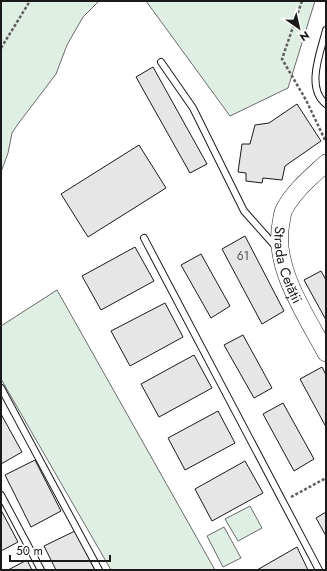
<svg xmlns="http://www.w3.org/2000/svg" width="327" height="571" font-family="Jost,sans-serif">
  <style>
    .green { fill: #e0efe3; stroke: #6a6a6a }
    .building { fill: #e6e6e6; stroke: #1a1a1a }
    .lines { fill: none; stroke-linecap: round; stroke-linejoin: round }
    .lane-casing { stroke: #1a1a1a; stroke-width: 8 }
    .secondary-casing { stroke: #1a1a1a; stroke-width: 18 }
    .path { stroke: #5f5f5f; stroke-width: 2.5; stroke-dasharray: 3 2; stroke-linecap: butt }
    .lane { stroke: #fff; stroke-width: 6 }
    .secondary { stroke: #fff; stroke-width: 17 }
    .labels { text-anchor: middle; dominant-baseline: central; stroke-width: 3; stroke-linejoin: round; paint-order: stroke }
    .number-label { font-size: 12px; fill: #4d4d4d }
    .street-label { font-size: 14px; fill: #1a1a1a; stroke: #fff }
  </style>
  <rect width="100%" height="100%" fill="#fff"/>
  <g class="green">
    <polygon points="1,1 99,1 83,17 67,45 56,74 18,124 12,133 8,153 1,172"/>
    <polygon points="146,1 315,1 288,88 230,116"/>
    <polygon points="57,290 215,570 111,570 1,379 1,326"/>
    <polygon points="250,506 262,528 238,541 225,519"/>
    <polygon points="224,527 241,558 223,567 207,536"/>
  </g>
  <g class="building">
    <polygon points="153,67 207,164 190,173 136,77"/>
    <polygon points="297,104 321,141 285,166 282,180 263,178 262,183 246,181 246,173 238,172 242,144 250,144 255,125 269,123"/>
    <polygon points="139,145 166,188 88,237 61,194"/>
    <polygon points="245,236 284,311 262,324 222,249"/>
    <polygon points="135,247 154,281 101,310 82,276"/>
    <polygon points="201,254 230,306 211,318 181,265"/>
    <polygon points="321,271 326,280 326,320 304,280"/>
    <polygon points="165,303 183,337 130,366 111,331"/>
    <polygon points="243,335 272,388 254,398 224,345"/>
    <polygon points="194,355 212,388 159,417 141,384"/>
    <polygon points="322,367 326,375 326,427 300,379"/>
    <polygon points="283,403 314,459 294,471 263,414"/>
    <polygon points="218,411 235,443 185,470 168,438"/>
    <polygon points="1,414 22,452 1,464"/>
    <polygon points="35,460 61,511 31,527 5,475"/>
    <polygon points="245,461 263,493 212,521 195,489"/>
    <polygon points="1,510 18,542 1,551"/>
    <polygon points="326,512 326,536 316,518"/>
    <polygon points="75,531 95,570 56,570 44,546"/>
    <polygon points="297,547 308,570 257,570"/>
    <polygon points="27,560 32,570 8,570"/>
  </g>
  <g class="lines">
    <defs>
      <g id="lane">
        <path d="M326,30c-5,21 -21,58 0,74"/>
        <polyline points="161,62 193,108 244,211 276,247"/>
        <polyline points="144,238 319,570"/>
        <polyline points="1,388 99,570"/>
        <polyline points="1,495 41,570"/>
      </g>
      <g id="secondary">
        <path id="s1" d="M326,163c-15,14 -31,27 -41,45 -3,4 -3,10 -4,15 -9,44 25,92 45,130"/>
      </g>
    </defs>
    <use href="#lane" class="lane-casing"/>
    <use href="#secondary" class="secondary-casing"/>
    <g class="path">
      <polyline points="302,1 282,59 306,100 326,142"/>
      <polyline points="1,48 30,1"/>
      <polyline points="291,497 326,478"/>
    </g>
    <use href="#lane" class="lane"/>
    <use href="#secondary" class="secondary"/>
  </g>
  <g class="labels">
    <g class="number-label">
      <text x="243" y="256">61</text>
    </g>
    <g class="street-label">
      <text stroke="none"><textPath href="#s1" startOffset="120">Strada Cetății</textPath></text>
    </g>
  </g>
  <rect width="327" height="571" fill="none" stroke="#1a1a1a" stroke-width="4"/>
  <g transform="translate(299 28) rotate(146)" stroke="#ffffff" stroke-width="3" paint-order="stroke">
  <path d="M0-3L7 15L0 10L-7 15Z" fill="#1a1a1a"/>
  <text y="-6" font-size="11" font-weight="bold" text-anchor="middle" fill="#1a1a1a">N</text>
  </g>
  <path d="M10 555v6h100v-6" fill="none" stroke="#1a1a1a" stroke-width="2"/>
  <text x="16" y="555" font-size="12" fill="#1a1a1a" stroke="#ffffff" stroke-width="3" paint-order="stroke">50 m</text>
</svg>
